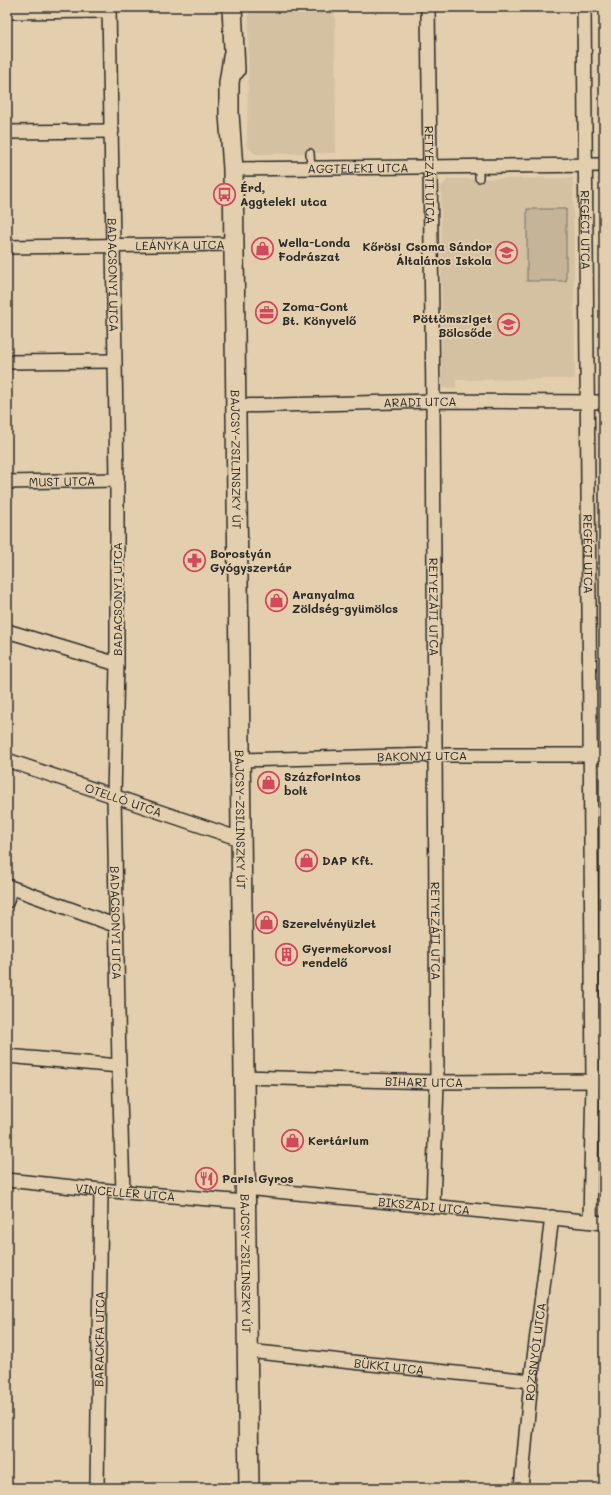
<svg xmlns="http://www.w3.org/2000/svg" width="611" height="1495" font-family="Mali,sans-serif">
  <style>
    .built { fill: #d4c1a2 }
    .green { fill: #c5b498; stroke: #787062 }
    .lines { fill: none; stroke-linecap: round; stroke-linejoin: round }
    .service-casing { stroke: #2b2b2b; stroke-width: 10 }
    .minor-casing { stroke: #2b2b2b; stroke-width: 16 }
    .secondary-casing { stroke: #2b2b2b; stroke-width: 22 }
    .service { stroke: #e3cfad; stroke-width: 7 }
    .minor { stroke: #e3cfad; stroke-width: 13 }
    .secondary { stroke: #e3cfad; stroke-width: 19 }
    .labels { text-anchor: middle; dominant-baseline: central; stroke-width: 4; stroke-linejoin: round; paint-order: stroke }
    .street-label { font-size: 12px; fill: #2b2b2b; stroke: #e3cfad }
    .poi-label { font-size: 12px; font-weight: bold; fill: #2b2b2b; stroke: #e3cfad; text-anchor: start }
  </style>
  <rect width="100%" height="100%" fill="#e3cfad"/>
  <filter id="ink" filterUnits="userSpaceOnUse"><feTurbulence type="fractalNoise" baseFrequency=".025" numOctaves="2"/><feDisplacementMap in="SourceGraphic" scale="8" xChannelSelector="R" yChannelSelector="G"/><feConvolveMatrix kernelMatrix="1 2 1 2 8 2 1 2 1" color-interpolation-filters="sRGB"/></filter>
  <g filter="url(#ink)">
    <g class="built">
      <polygon points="249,7 335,7 336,153 255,154 247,146"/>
      <polygon points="573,178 575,379 456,380 456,388 442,388 441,187 448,179"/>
    </g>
    <rect class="green" x="527" y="209" width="39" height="72"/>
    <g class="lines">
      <defs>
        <g id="service">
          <polyline points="310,153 311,168"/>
          <polyline points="479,167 479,178"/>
        </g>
        <g id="minor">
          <path id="s1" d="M109,7l8,473v184l-3,132 5,270 4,126"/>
          <path id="s2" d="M428,7l5,394 4,681 -4,124"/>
          <path id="s3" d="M584,7l9,1074 -3,140"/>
          <polyline points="7,12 109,11"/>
          <polyline points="7,132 112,131"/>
          <path id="s4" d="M233,169l371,-4"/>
          <path id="s5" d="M7,247l226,-3"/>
          <polyline points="7,362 114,361"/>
          <path id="s6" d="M236,406l197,-5 171,1"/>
          <path id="s7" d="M7,482l110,-2"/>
          <polyline points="7,631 117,664"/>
          <path id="s8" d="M7,760l233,79"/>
          <path id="s9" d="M239,760l196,-5h169"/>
          <polyline points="7,886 117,926"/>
          <polyline points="7,901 10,887"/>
          <polyline points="7,1056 119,1066"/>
          <path id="s10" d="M243,1077l194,5 167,-1"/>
          <path id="s11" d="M7,1180l94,10 144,12"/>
          <path id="s12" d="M245,1188l359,35"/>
          <path id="s13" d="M248,1351l283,30"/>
          <path id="s14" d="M97,1488l4,-298"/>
          <path id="s15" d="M521,1488l10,-107 21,-164"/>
        </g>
        <g id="secondary">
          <polyline points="232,7 235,70"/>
          <path id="s16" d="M233,57l-4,26v31l4,55 16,1319"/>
        </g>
      </defs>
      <use href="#service" class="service-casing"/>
      <use href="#minor" class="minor-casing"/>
      <use href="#secondary" class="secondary-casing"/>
      <use href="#service" class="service"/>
      <use href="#minor" class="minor"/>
      <use href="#secondary" class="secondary"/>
    </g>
  </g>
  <defs>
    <symbol id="bus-ring" viewBox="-11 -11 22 22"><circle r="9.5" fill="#e3cfad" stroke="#d1495b" stroke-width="1.5"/><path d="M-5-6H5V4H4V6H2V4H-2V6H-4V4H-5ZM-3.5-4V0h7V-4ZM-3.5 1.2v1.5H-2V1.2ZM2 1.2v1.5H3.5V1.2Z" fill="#d1495b"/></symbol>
    <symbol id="shop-ring" viewBox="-11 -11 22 22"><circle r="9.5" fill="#e3cfad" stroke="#d1495b" stroke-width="1.5"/><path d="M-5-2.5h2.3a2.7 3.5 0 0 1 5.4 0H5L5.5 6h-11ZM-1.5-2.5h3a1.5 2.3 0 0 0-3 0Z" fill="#d1495b"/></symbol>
    <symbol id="school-ring" viewBox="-11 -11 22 22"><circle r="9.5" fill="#e3cfad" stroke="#d1495b" stroke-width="1.5"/><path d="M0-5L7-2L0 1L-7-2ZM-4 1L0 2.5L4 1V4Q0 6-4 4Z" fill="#d1495b"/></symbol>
    <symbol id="office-ring" viewBox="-11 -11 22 22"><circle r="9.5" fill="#e3cfad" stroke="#d1495b" stroke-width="1.5"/><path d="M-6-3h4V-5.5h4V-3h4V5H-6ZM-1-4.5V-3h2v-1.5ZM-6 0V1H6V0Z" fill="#d1495b"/></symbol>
    <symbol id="pharmacy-ring" viewBox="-11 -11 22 22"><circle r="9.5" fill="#e3cfad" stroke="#d1495b" stroke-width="1.5"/><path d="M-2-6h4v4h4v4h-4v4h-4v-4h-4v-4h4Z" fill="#d1495b"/></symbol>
    <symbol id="building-ring" viewBox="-11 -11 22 22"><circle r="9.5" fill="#e3cfad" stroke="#d1495b" stroke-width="1.5"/><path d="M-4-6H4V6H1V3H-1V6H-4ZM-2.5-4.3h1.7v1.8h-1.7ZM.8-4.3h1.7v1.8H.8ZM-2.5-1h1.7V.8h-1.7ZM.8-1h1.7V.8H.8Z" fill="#d1495b"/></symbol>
    <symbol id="restaurant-ring" viewBox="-11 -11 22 22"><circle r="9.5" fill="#e3cfad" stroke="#d1495b" stroke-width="1.5"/><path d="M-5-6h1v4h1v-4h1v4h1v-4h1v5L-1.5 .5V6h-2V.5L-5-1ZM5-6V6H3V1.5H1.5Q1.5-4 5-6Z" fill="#d1495b"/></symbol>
  </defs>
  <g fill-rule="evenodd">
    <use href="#bus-ring" x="212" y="182" width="25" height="25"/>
    <use href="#shop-ring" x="250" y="236" width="25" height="25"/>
    <use href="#school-ring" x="494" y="240" width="25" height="25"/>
    <use href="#office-ring" x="254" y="300" width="25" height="25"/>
    <use href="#school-ring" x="496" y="312" width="25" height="25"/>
    <use href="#pharmacy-ring" x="182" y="548" width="25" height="25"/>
    <use href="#shop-ring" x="264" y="588" width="25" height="25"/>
    <use href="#shop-ring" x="256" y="770" width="25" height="25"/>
    <use href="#shop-ring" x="294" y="848" width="25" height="25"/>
    <use href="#shop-ring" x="254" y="910" width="25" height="25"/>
    <use href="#building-ring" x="274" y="942" width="25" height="25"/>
    <use href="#shop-ring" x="280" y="1128" width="25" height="25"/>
    <use href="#restaurant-ring" x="194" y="1166" width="25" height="25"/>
  </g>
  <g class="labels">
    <g class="street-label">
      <text stroke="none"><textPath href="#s4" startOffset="125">AGGTELEKI UTCA</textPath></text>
      <text stroke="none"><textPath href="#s2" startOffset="168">RETYEZÁTI UTCA</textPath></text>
      <text stroke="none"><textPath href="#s3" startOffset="223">REGÉCI UTCA</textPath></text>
      <text stroke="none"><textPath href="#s5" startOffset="173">LEÁNYKA UTCA</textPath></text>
      <text stroke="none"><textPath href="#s1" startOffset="268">BADACSONYI UTCA</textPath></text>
      <text stroke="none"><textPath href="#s6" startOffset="184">ARADI UTCA</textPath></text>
      <text stroke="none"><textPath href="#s16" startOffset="403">BAJCSY-ZSILINSZKY ÚT</textPath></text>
      <text stroke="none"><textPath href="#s7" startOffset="55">MUST UTCA</textPath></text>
      <text stroke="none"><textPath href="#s3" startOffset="547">REGÉCI UTCA</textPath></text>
      <text transform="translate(117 599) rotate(-90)">BADACSONYI UTCA</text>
      <text stroke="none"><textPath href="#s2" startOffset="600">RETYEZÁTI UTCA</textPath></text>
      <text stroke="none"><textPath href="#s9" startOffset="183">BAKONYI UTCA</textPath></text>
      <text stroke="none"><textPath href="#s8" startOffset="123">OTELLÓ UTCA</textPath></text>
      <text stroke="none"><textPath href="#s16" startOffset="763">BAJCSY-ZSILINSZKY ÚT</textPath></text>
      <text stroke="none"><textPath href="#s1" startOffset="916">BADACSONYI UTCA</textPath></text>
      <text stroke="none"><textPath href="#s2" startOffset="924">RETYEZÁTI UTCA</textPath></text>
      <text stroke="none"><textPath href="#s10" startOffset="181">BIHARI UTCA</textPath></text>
      <text stroke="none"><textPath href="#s11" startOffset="119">VINCELLÉR UTCA</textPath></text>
      <text stroke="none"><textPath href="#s12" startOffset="180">BIKSZÁDI UTCA</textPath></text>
      <text stroke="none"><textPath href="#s16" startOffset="1207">BAJCSY-ZSILINSZKY ÚT</textPath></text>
      <text stroke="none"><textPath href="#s14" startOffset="149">BARACKFA UTCA</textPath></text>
      <text stroke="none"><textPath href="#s15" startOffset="137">ROZSNYÓI UTCA</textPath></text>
      <text stroke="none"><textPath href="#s13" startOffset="142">BÜKKI UTCA</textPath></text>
    </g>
    <g class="poi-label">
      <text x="240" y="187">Érd,<tspan x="240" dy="14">Aggteleki utca</tspan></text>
      <text x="278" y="242">Wella-Londa<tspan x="278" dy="14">Fodrászat</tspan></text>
      <text x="492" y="246" text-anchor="end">Kőrösi Csoma Sándor<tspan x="492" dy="14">Általános Iskola</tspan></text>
      <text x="282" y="306">Zoma-Cont<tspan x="282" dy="14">Bt. Könyvelő</tspan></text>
      <text x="492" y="318" text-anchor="end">Pöttömsziget<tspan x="492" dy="14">Bölcsőde</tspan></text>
      <text x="210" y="553">Borostyán<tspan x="210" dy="14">Gyógyszertár</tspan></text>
      <text x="292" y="594">Aranyalma<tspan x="292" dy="14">Zöldség-gyümölcs</tspan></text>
      <text x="284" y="776">Százforintos<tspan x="284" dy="14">bolt</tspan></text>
      <text x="322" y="860">DAP Kft.</text>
      <text x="282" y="923">Szerelvényüzlet</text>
      <text x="302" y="948">Gyermekorvosi<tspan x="302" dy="14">rendelő</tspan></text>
      <text x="308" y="1140">Kertárium</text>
      <text x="222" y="1178">Paris Gyros</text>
    </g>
  </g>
  <rect width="611" height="1495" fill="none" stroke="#e3cfad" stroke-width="24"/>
  <rect x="12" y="12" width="587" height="1471" fill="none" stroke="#2b2b2b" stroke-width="1.5" filter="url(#ink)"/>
</svg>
